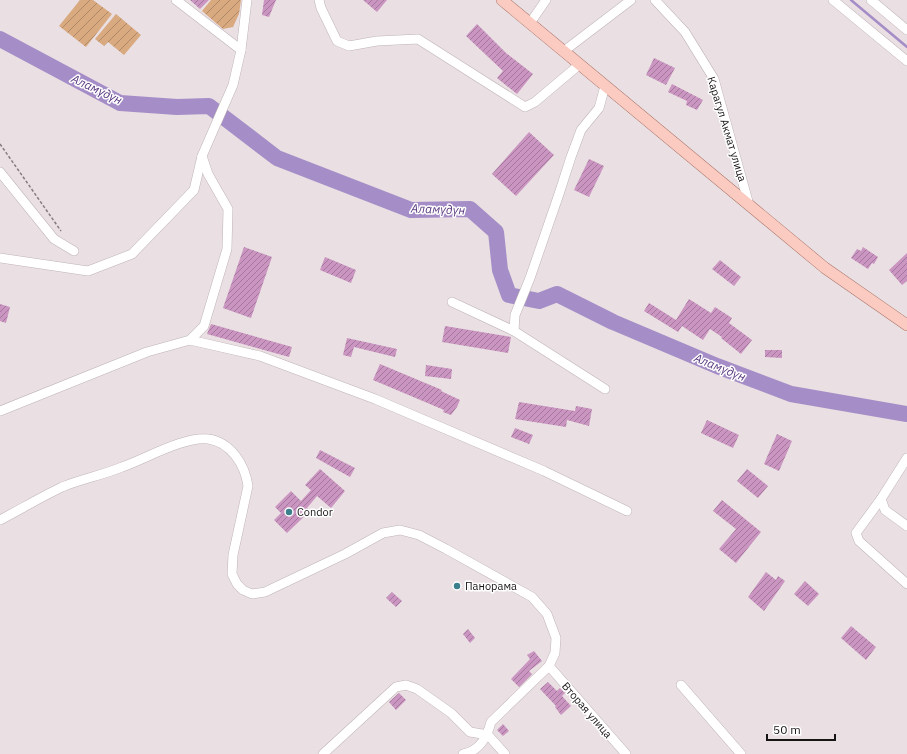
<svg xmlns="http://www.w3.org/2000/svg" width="907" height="754" font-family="'IBM Plex Sans',sans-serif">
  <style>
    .garden { fill: url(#garden-furrows) }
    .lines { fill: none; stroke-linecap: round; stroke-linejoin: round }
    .stream { stroke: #a58dc7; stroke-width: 2.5 }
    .river { stroke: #a58dc7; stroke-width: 16 }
    .building { fill: url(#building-hatch) }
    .minor-casing { stroke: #bfb4b6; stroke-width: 10 }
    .major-casing { stroke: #a9756a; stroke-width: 12 }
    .path { stroke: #847d7e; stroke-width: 1.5; stroke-dasharray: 3 2; stroke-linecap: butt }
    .minor { stroke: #fff; stroke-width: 9 }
    .major { stroke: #fbcbc1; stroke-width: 11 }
    .poi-dot { fill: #3c808e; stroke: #fff; stroke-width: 1.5 }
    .labels { text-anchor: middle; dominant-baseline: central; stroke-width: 3; stroke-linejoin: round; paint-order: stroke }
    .street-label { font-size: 11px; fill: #171414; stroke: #fff }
    .poi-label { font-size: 11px; fill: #171414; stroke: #fff; text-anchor: start }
    .water-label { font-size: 12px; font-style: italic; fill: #58387f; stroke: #fff }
  </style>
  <defs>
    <pattern id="garden-furrows" width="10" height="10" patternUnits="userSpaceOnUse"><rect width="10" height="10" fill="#d9a980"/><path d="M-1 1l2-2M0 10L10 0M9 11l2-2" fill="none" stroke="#af8868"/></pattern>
    <pattern id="building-hatch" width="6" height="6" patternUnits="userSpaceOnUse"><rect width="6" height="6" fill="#ca95c1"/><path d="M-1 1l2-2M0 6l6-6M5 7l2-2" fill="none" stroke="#a3789c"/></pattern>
  </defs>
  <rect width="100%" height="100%" fill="#eadfe2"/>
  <g class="garden">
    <polygon points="80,0 93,0 112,14 86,47 59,26"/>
    <polygon points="211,0 241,0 239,14 233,27 223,29 202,11"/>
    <polygon points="116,14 141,35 124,55 108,42 104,46 95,39"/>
  </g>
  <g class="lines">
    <polyline class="stream" points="851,0 907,47"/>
    <polyline class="river" points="0,39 120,103 177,107 209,106 277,158 411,210 470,209 496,232 500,270 509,295 539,301 557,294 613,322 717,366 791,394 907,414"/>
  </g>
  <g class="building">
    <polygon points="190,0 209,0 200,9"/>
    <polygon points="264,0 276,0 269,17 262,15"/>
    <polygon points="363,0 387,0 377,12"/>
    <polygon points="477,24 506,53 533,74 517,94 497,78 503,71 466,36"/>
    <polygon points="654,58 675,68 666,85 646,75"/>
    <polygon points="672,84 703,100 697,110 686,105 687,101 668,92"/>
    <polygon points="529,132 554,155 516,196 492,174"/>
    <polygon points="589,159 604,166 589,197 574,190"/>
    <polygon points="244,247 272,257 251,318 223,308"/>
    <polygon points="863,247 878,257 874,264 872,263 868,269 851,258 857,249 861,251"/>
    <polygon points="907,253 907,281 902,285 889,270"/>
    <polygon points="325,257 356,270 351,283 320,270"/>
    <polygon points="720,260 741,277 734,286 712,269"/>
    <polygon points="689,299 711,313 715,307 732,318 729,323 752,340 741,354 721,338 722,337 710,329 703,340 682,326 678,332 644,311 649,303 676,320"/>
    <polygon points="0,304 10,307 6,323 0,321"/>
    <polygon points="211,324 292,347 289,357 207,334"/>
    <polygon points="445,326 511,337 508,353 442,342"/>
    <polygon points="347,338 397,349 395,357 354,347 351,357 343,355"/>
    <polygon points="765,350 782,350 782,358 765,357"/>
    <polygon points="380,364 442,390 441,391 460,400 457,407 451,415 443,412 444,410 373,380"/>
    <polygon points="426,365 452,369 451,379 425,376"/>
    <polygon points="519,402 575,411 576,406 592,409 589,426 567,420 566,427 515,419"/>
    <polygon points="707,420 739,435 733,448 701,433"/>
    <polygon points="515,428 533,435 529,444 511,437"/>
    <polygon points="777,434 792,441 779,471 764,464"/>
    <polygon points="320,450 355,468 350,477 316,458"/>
    <polygon points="320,469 345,491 331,508 317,496 307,508 310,511 287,533 274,520 281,513 275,507 291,491 301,501 311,490 305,485"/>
    <polygon points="747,469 768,486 758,498 737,481"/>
    <polygon points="722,500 761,532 736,563 719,549 736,529 713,511"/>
    <polygon points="766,572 776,580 778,576 785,581 764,611 748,597"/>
    <polygon points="805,581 819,594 808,606 794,594"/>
    <polygon points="392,592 402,601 396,607 386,598"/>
    <polygon points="851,626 876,647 866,660 841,638"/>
    <polygon points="468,629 475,638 470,643 463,634"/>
    <polygon points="534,651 542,661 529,671 532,674 519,687 511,679 530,659 527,655"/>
    <polygon points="548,682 557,691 560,688 565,693 562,696 571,706 561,715 555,707 556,706 540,689"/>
    <polygon points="399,693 406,700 396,710 389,702"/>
    <polygon points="503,724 509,731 503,736 497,730"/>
  </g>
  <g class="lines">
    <defs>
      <g id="minor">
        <polyline points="176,0 241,50"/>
        <polyline points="319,0 321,8 337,41 349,46 377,41 418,39 525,107 535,102 580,64"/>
        <polyline points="655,0 685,32 714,79 749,205"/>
        <polyline points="833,0 907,61"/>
        <polyline points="871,0 907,30"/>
        <polyline points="530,23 546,0"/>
        <polyline points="564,51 631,0"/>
        <polyline points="0,172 54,239 74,251"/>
        <polyline points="0,258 88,271 132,254 194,190 202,156"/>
        <polyline points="452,302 514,331 515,315 530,278 559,194 571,157 581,130 599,108 605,86"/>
        <polyline points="514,331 605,389"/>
        <polyline points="190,340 260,356 375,399 544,471 627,511"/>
        <polyline points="0,411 147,352 190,340 204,326 227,249 228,209 208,174 202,156 233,85 241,50 247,0"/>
        <polyline points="907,458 881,499 885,510 907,526"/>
        <polyline points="881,499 856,533 859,541 907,584"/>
        <path d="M0,520c21,-11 41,-23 62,-33 19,-8 41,-12 60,-20 23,-8 63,-31 86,-28 23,3 37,26 40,47l-15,69 -1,19 5,10 6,6 9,4 13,-2 80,-38 38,-21 17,-3 19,5 27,14 86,48 15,17 9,24 -1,15 -6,13 -58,56c-4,15 -11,29 -28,32"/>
        <polyline points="549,666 626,754"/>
        <polyline points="681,685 741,754"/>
        <polyline points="488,735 505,754"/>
        <polyline points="323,754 396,687 406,685 417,689 451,713 470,732 488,735"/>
      </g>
      <polyline id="major" points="502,0 825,268 907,325"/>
    </defs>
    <use href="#minor" class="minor-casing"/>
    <use href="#major" class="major-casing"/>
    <polyline class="path" points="0,144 61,231"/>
    <use href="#minor" class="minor"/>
    <use href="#major" class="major"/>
  </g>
  <g class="poi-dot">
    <circle cx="289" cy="512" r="4"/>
    <circle cx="457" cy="586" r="4"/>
  </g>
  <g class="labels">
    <g class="street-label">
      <text transform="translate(727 129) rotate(73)">Карагул Акмат улица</text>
      <text transform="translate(587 710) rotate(49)">Вторая улица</text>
    </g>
    <g class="poi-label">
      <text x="297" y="512">Condor</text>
      <text x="465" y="586">Панорама</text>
    </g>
    <g class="water-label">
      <text transform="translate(97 89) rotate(25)">Аламүдүн</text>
      <text transform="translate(438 209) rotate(2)">Аламүдүн</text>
      <text transform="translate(720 367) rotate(22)">Аламүдүн</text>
    </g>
  </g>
  <path d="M767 734v6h68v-6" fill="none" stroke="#171414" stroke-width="2"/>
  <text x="773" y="734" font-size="12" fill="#171414" stroke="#ffffff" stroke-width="3" paint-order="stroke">50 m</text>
</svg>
